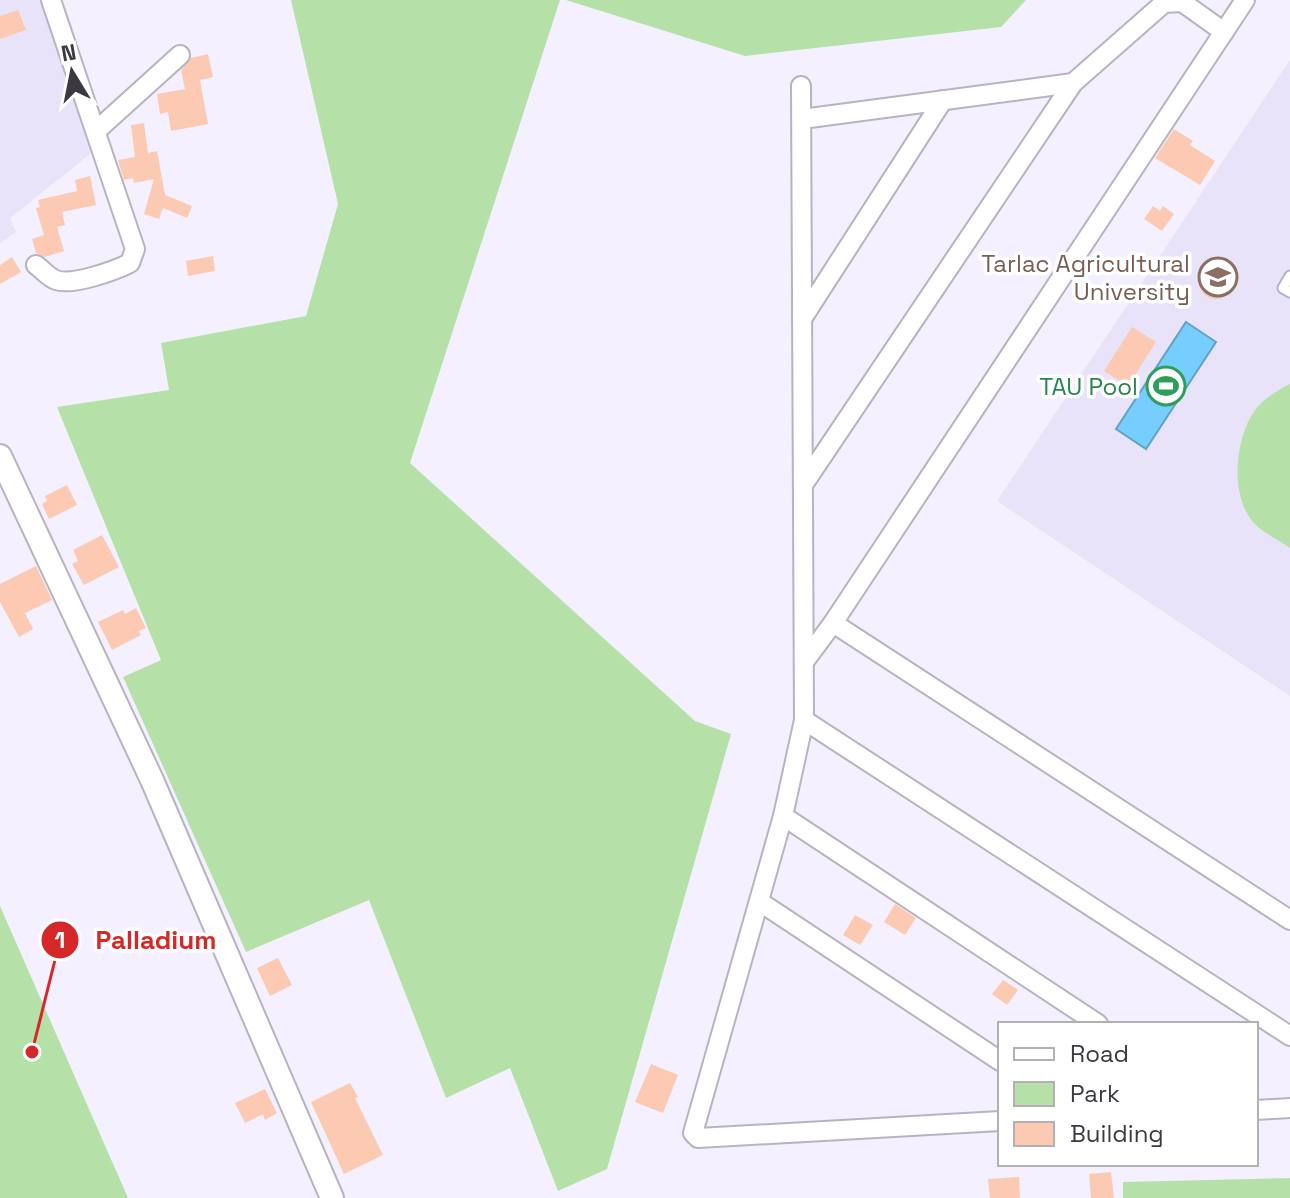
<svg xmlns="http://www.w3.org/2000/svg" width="1290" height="1198" font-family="'Space Grotesk',sans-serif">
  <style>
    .built { fill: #e8e3f8 }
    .green { fill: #b5e1a9 }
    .water { fill: #75cefe; stroke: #64a2c5; stroke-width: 2 }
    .building { fill: #fccab2 }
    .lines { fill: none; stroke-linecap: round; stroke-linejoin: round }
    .service-casing { stroke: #b7b3c1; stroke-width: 13 }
    .minor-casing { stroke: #b7b3c1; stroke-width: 22 }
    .tertiary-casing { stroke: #b7b3c1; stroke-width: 26 }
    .service { stroke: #fff; stroke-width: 9 }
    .minor { stroke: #fff; stroke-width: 18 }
    .tertiary { stroke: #fff; stroke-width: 22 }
    .labels { text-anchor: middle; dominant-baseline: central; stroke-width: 7; stroke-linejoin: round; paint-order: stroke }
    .education-label { font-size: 24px; fill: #785e54; stroke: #fff; text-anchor: end }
    .leisure-label { font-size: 24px; fill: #27864d; stroke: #fff; text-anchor: end }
    .leader { fill: none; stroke: #d62828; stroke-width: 3 }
    .callout-dot { fill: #d62828; stroke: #fff; stroke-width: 3 }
    .mark-label { font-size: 24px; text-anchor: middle; font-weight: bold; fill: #fff }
    .callout-label { font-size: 26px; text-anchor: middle; font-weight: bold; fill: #d62828; stroke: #fff; stroke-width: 7; stroke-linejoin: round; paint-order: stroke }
  </style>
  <rect width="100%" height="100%" fill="#f4f0ff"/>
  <g class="built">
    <polygon points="0,0 45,0 95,150 10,218 16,232 0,243"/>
    <polygon points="1290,60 1290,696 997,501"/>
  </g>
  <g class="green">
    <polygon points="291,0 560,0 410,463 695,721 731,734 607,1169 558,1191 510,1068 446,1098 369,900 246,952 123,677 161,660 57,407 169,390 161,343 306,316 338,204"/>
    <polygon points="566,0 1026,0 1001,27 745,56"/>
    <path d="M1290,384v164c-11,-8 -27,-15 -36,-25 -25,-27 -19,-85 1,-113 8,-11 23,-20 35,-26z"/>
    <polygon points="0,906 128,1198 0,1198"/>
    <polygon points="1290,1178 1290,1198 1123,1198 1123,1182"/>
  </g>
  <polygon class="water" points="1186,322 1216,342 1146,449 1116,429"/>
  <g class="building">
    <polygon points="18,10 26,30 0,39 0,16"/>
    <polygon points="208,54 213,77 200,80 208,124 171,131 168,112 160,114 157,94 185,89 181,70 191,58"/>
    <polygon points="144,123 148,153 157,151 165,195 192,206 187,218 163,208 159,219 144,214 154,179 134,183 133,178 124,180 118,160 135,157 131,125"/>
    <polygon points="1174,129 1193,141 1190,145 1215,161 1200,185 1155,158"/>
    <polygon points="90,176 96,205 62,212 65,225 57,227 64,251 45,257 36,253 32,239 44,235 36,208 40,207 38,200 77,191 75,180"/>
    <polygon points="1153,206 1160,211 1163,206 1174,214 1162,231 1144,219"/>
    <polygon points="213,256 215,271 188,276 186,261"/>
    <polygon points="12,257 21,272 0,284 0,265"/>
    <circle cx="1216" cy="282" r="17"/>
    <polygon points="1132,327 1156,342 1128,386 1104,371"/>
    <polygon points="67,485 77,505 49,519 42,504 47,501 45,496"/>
    <polygon points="102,535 119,567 84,585 72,564 78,561 73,550"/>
    <polygon points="36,566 52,600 25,613 33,629 19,637 0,602 0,584"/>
    <polygon points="136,608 146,628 139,631 141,635 112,650 98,622 123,610 125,614"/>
    <polygon points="895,904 916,918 905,935 884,922"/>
    <polygon points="855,915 873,925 860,945 843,935"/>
    <polygon points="278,958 292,985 270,996 257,968"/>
    <polygon points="1003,980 1018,990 1007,1005 992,994"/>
    <polygon points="651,1064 678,1075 663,1113 635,1102"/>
    <polygon points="350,1083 358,1097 355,1098 383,1155 344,1174 311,1102"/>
    <polygon points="265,1089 277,1113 265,1120 263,1114 245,1123 235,1103"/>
    <polygon points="1111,1172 1114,1198 1091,1198 1089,1174"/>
    <polygon points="1019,1177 1020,1198 990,1198 988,1179"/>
  </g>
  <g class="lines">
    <defs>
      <polyline id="service" points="1290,276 1283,288 1290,292"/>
      <g id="minor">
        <polyline points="801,86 804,720 783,816 693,1133 698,1138 1000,1121"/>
        <polyline points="802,119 1073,83"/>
        <polyline points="96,131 180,55"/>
        <path d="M36,265c7,5 13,13 20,15 16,6 58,-9 74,-17l5,-14 -84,-249"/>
        <polyline points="802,319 943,100"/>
        <polyline points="803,485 1073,83 1164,3 1182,2 1224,32"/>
        <polyline points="833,623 1290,920"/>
        <polyline points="804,662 833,623 1245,0"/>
        <polyline points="804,720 1290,1036"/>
        <polyline points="783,816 1098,1024"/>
        <polyline points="760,902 1000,1061"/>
        <polyline points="1256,1110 1290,1108"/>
      </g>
      <polyline id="tertiary" points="0,456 152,780 332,1198"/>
    </defs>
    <use href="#service" class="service-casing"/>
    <use href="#minor" class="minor-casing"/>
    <use href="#tertiary" class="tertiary-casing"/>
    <use href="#service" class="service"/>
    <use href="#minor" class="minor"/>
    <use href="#tertiary" class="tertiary"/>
  </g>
  <defs>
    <symbol id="university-ring" viewBox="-11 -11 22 22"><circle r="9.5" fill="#fff" stroke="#8d6e63" stroke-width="1.5"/><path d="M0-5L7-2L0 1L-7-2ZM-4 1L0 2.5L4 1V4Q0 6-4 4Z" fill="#8d6e63"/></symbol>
    <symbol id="stadium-ring" viewBox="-11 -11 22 22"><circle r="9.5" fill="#fff" stroke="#2e9e5b" stroke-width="1.5"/><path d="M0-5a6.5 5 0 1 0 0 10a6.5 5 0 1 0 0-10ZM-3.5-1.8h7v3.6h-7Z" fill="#2e9e5b"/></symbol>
  </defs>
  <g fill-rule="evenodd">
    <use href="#university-ring" x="1196" y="255" width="44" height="44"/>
    <use href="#stadium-ring" x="1144" y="364" width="44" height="44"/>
  </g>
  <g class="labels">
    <g class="education-label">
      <text x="1190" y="263">Tarlac Agricultural<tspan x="1190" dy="28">University</tspan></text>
    </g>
    <g class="leisure-label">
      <text x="1138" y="386">TAU Pool</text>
    </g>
  </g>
  <path class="leader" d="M32 1052L60 940"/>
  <g class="callout-dot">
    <circle cx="32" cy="1052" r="8"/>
    <circle cx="60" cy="940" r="20"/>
  </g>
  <g class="mark-label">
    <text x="60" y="948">1</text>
  </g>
  <g class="callout-label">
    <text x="156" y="949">Palladium</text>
  </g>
  <rect x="998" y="1022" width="260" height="144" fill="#ffffff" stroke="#b1b0b3" stroke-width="2"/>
  <rect x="1014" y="1048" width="40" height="12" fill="#ffffff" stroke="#b1b0b3" stroke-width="2"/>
  <text x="1070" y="1062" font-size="24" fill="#3c3a40">Road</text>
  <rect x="1014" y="1082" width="40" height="24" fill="#b5e1a9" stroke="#b1b0b3" stroke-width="2"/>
  <text x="1070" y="1102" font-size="24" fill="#3c3a40">Park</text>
  <rect x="1014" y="1122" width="40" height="24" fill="#fccab2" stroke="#b1b0b3" stroke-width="2"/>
  <text x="1070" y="1142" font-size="24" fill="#3c3a40">Building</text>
  <g transform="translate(72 72) rotate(350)" stroke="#ffffff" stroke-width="6" paint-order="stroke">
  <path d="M0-6L14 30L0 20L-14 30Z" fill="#3c3a40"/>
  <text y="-12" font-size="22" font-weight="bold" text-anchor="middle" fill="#3c3a40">N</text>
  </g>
</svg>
